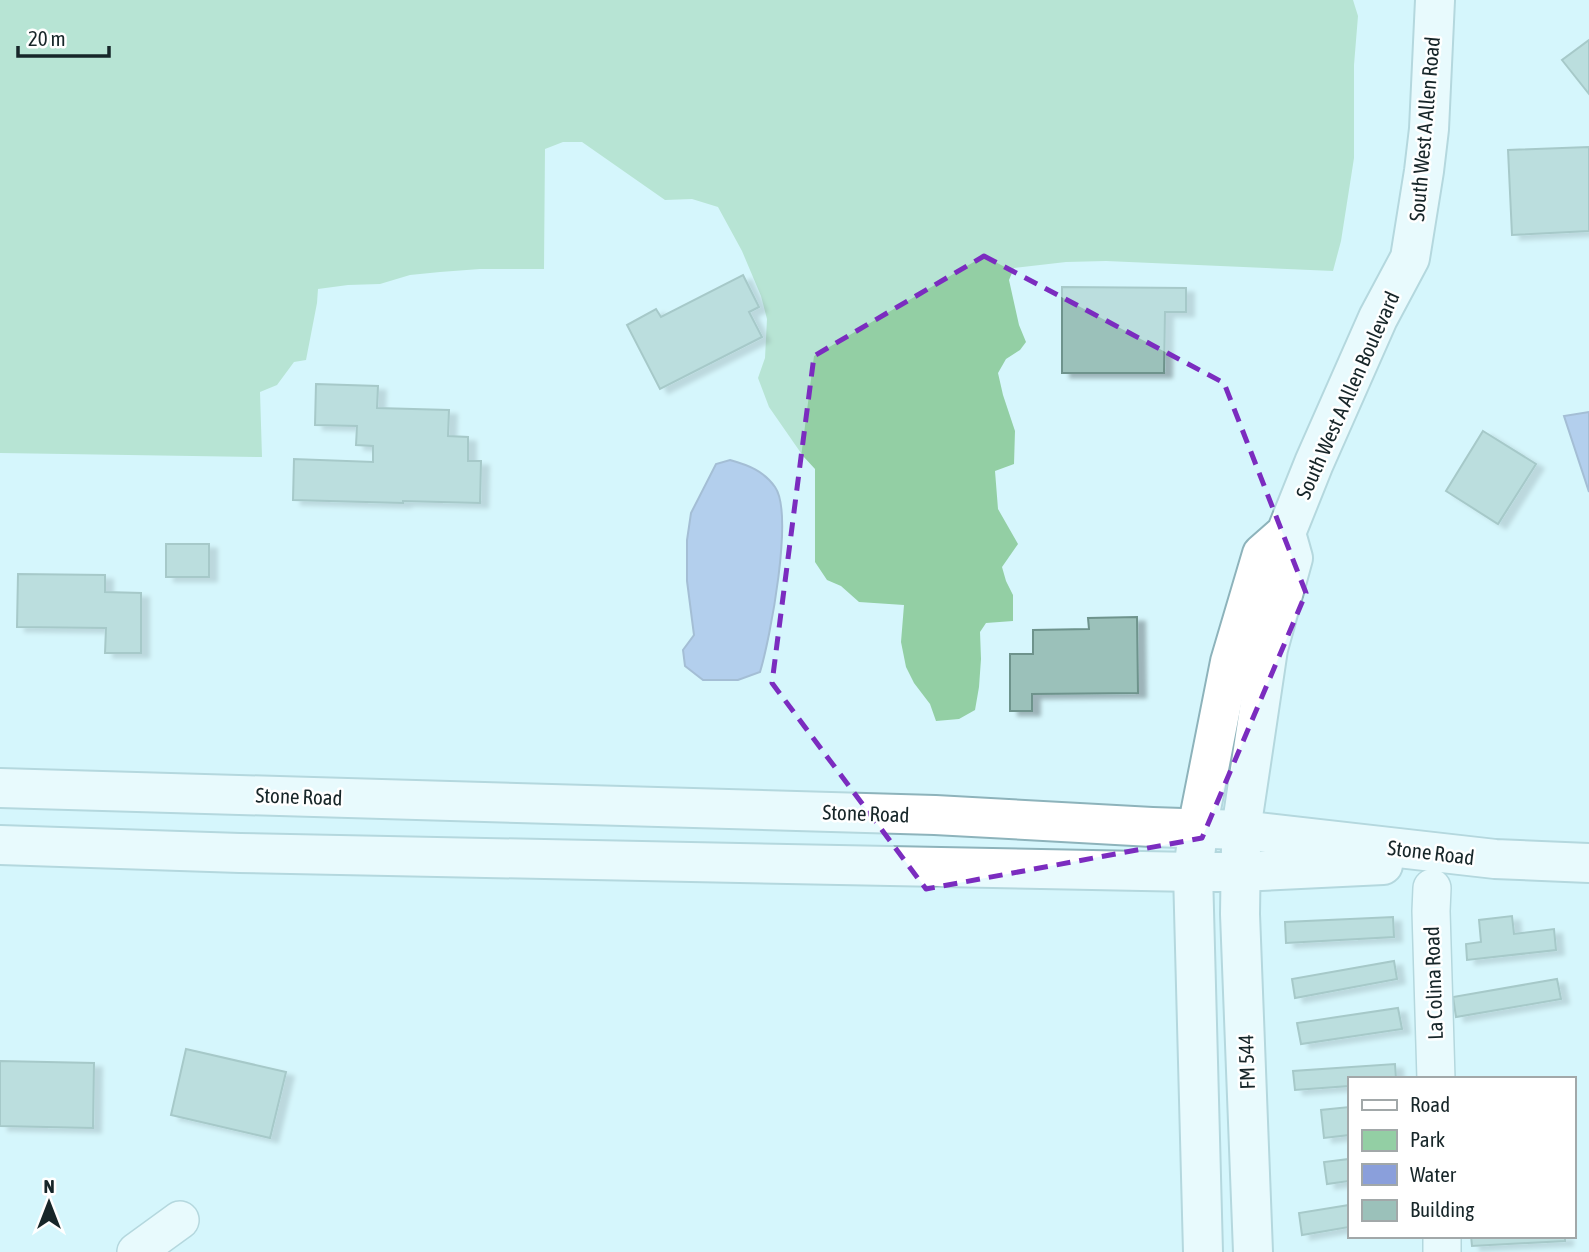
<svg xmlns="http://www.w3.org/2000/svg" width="1589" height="1252" font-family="'Asap Condensed',sans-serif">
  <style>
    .green { fill: #93cfa4 }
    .water { fill: #8a9fdb; stroke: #687ba6; stroke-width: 2 }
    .building { fill: #9bc1ba; stroke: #6e938c; stroke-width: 2; filter: url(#shadow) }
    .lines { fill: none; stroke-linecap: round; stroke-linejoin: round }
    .minor-casing { stroke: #8db3bb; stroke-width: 40 }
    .tertiary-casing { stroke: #8db3bb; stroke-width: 42 }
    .secondary-casing { stroke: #8db3bb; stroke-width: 42 }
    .minor { stroke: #fff; stroke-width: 37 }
    .tertiary { stroke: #fff; stroke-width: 38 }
    .secondary { stroke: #fff; stroke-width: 38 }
    .marked { fill: none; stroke: #7b2cbf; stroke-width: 5; stroke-dasharray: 14 9; stroke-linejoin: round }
    .labels { text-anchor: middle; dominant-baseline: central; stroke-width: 5; stroke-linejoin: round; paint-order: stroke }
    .street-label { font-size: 21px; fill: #172629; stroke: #fff }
  </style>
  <defs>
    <filter id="shadow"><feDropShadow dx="8" dy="4.5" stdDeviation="2" flood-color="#0004"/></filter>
  </defs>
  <rect width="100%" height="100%" fill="#d6f6fc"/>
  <polygon class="green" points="0,0 1353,0 1358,16 1354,65 1354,158 1341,241 1333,271 1106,261 1066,262 1014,268 1009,280 1019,325 1026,342 1020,350 1006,359 998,373 1003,395 1015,431 1014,464 995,471 998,509 1018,544 1002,567 1006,581 1013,595 1013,621 986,623 980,632 981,659 979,687 975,710 959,719 936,721 930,704 914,683 906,667 901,642 904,605 859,602 841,586 827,580 815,562 815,469 803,456 769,407 758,378 765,358 767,319 761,296 742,251 718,207 692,199 665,200 582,142 563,142 545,149 544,269 480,269 440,272 410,275 380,284 348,285 318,289 317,303 306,360 294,362 277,385 260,392 262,457 0,453"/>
  <g class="water">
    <polygon points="1589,412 1589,492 1564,416"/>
    <path d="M730,460c18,5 34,11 45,27 19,27 -5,152 -15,185l-22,8h-35l-18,-14 -2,-16 11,-15 -7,-54v-41l4,-27 25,-49z"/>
  </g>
  <g class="building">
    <polygon points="1589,40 1589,94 1562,60"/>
    <polygon points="1589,147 1589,231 1512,235 1508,150"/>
    <polygon points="743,275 759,307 749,312 762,337 660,389 627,325 656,309 661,317"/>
    <polygon points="1062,287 1186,288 1186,312 1165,312 1164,373 1062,373"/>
    <polygon points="316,384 378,386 377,408 449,410 448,436 468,437 468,461 481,461 480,503 403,501 403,503 293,500 294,459 373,462 373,446 356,445 357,426 315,425"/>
    <polygon points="1483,431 1536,464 1498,524 1446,491"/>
    <rect x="166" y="544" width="43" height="33"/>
    <polygon points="18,574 105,575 105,592 141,593 141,653 105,653 106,628 17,627"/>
    <polygon points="1137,617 1138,693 1032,694 1032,711 1010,711 1010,654 1033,654 1033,630 1089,629 1088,618"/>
    <polygon points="1512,916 1514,934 1554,929 1556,950 1467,960 1466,944 1481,942 1479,920"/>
    <polygon points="1393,917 1394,937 1286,943 1285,922"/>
    <polygon points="1394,961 1397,979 1295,998 1292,979"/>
    <polygon points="1557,979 1561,999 1456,1017 1453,997"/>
    <polygon points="1398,1008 1402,1029 1301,1044 1297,1023"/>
    <polygon points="186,1049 286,1072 270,1138 171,1115"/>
    <polygon points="0,1061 94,1063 93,1128 0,1126"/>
    <polygon points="1395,1064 1396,1079 1349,1079 1349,1086 1295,1090 1293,1071"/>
    <polygon points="1349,1107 1349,1135 1324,1138 1321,1110"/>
    <polygon points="1349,1159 1349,1181 1327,1184 1324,1162"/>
    <polygon points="1349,1205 1349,1227 1302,1235 1299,1213"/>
    <polygon points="1471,1236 1565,1236 1565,1241 1472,1246"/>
  </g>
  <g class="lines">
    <defs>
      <g id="minor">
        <polyline points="1432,888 1431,911 1436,1079"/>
        <polyline points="1442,1236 1442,1252"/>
        <polyline points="136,1252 180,1220"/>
      </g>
      <g id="tertiary">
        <polyline points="1197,829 1230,662 1262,554 1286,533 1314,463 1378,318 1410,258 1424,171 1429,129 1435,0"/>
        <polyline points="1241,830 1268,649 1293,558 1286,533"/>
      </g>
      <g id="secondary">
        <polyline points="0,788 935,815 1152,827 1241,830 1495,859 1589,863"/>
        <polyline points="0,845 240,853 1193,872 1240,872 1383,865"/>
        <polyline points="1241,846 1240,914 1253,1252"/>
        <polyline points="1196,848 1193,872 1203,1252"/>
      </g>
    </defs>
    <use href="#minor" class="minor-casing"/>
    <use href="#tertiary" class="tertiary-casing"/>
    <use href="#secondary" class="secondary-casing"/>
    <use href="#minor" class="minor"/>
    <use href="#tertiary" class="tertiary"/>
    <use href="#secondary" class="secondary"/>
  </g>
  <path d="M0 0H1589V1252H0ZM984,256l240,127 82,210 -104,245 -276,51 -154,-206 42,-327z" fill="#d6f6fc" fill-opacity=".55" fill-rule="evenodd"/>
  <path class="marked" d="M984,256l240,127 82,210 -104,245 -276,51 -154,-206 42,-327z"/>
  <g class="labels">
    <g class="street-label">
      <text transform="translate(1424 129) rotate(-85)">South West A Allen Road</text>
      <text transform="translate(1347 395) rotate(-66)">South West A Allen Boulevard</text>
      <text transform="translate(299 796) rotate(2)">Stone Road</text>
      <text transform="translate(866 813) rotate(2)">Stone Road</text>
      <text transform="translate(1431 852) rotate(7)">Stone Road</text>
      <text transform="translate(1433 983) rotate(-92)">La Colina Road</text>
      <text transform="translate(1246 1062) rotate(-92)">FM 544</text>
    </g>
  </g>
  <rect x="1348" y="1077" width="228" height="161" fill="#ffffff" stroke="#a2a8a9" stroke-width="2"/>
  <rect x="1362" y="1100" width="35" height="10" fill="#ffffff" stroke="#a2a8a9" stroke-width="2"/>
  <text x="1410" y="1112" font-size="21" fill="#172629">Road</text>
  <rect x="1362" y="1130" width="35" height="21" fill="#93cfa4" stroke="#a2a8a9" stroke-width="2"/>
  <text x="1410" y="1147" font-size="21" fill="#172629">Park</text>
  <rect x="1362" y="1164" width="35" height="21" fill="#8a9fdb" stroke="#a2a8a9" stroke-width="2"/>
  <text x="1410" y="1182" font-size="21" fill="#172629">Water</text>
  <rect x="1362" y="1200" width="35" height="21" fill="#9bc1ba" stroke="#a2a8a9" stroke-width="2"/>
  <text x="1410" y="1217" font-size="21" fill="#172629">Building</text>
  <g transform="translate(49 1203)" stroke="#ffffff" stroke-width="5" paint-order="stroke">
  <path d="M0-5L12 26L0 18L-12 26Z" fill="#172629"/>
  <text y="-10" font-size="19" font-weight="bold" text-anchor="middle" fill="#172629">N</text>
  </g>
  <path d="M18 46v10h91v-10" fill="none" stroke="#172629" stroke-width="3.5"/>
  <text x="28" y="46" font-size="21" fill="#172629" stroke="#ffffff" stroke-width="5" paint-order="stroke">20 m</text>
</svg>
